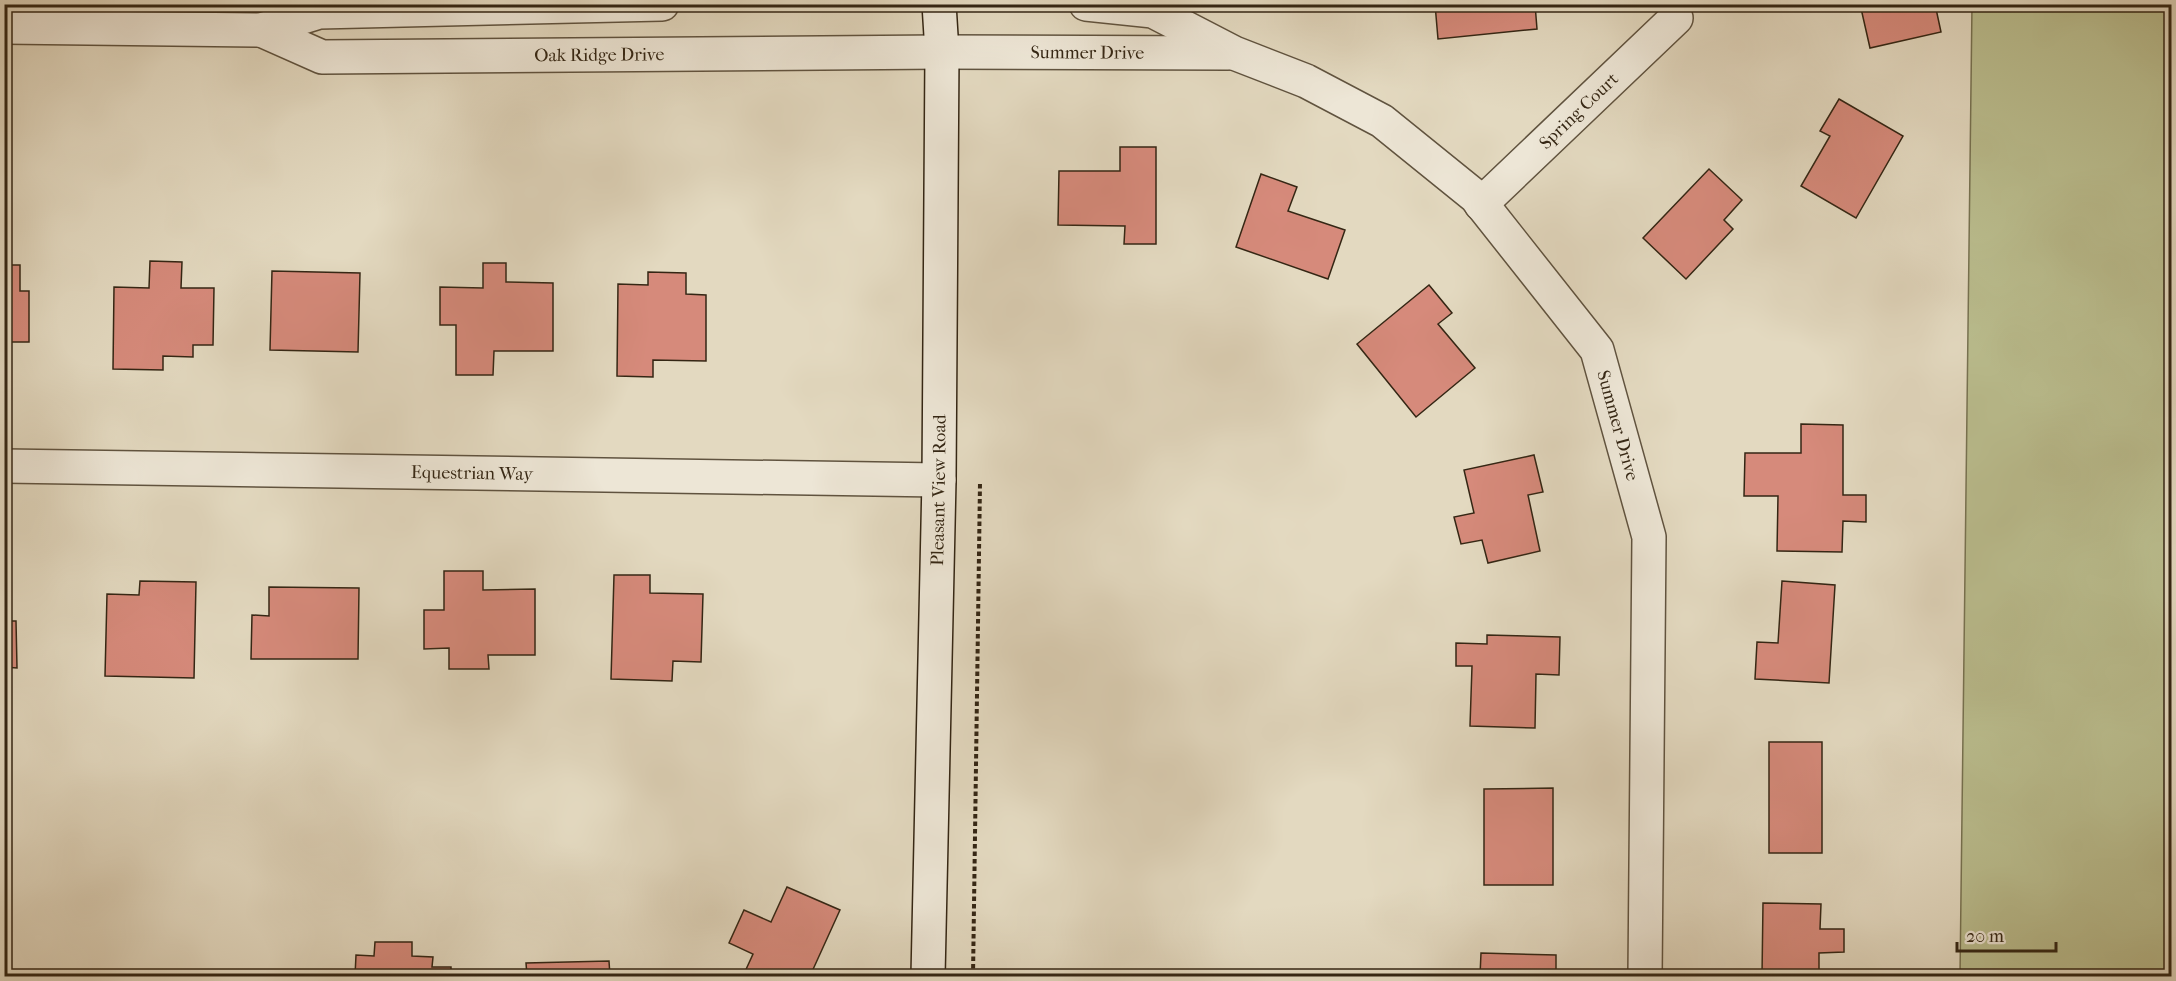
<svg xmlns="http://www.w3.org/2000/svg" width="2176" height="981" font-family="'IM FELL French Canon',serif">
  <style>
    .green { fill: #babd8e; stroke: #777251; stroke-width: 1.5 }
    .building { fill: #d68a7b; stroke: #342614; stroke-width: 1.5 }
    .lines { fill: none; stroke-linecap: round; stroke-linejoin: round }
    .minor-casing { stroke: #60533f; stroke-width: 36 }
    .secondary-casing { stroke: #342614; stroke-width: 36 }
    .path { stroke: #342614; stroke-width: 4; stroke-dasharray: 4.5 3; stroke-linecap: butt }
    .minor { stroke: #ede6d6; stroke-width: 33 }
    .secondary { stroke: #ede6d6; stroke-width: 33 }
    .labels { text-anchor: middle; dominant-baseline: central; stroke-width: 6; stroke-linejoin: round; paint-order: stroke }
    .street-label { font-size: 18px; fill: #342614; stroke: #ede6d6 }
  </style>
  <rect width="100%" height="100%" fill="#e3d9c0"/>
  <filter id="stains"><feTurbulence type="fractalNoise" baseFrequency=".00333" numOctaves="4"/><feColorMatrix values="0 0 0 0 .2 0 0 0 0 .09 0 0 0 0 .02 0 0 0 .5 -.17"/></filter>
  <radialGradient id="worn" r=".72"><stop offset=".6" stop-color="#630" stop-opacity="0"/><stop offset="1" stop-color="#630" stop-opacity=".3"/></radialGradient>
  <polygon class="green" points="1972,5 2171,5 2171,976 1960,976"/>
  <g class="building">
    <polygon points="1435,4 1535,4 1537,29 1438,39"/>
    <polygon points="1860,4 1935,4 1941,32 1870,48"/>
    <polygon points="1839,99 1903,136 1856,218 1801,186 1830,136 1820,131"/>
    <polygon points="1120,147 1156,147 1156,244 1124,244 1125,226 1058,225 1059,171 1120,171"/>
    <polygon points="1709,169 1742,200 1724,220 1733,229 1686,279 1643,238"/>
    <polygon points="1261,174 1297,187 1288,211 1345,230 1328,279 1236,247"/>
    <polygon points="150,261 182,262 181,288 214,288 213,345 193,345 193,357 163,356 163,370 113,369 114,287 149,288"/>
    <polygon points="483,263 506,263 506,282 553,283 553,351 494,351 493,375 456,375 456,325 440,325 440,287 483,288"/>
    <polygon points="4,265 20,265 20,291 29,291 29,342 4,342"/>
    <polygon points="272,271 360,273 358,352 270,350"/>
    <polygon points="648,272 686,273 686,294 706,295 706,361 653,360 653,377 617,376 618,284 648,285"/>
    <polygon points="1429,285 1452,313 1438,324 1475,368 1416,417 1357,344"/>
    <polygon points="1801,424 1843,425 1843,495 1866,495 1866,522 1843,521 1842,552 1777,551 1778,496 1744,496 1745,453 1801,453"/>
    <polygon points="1534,455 1543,492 1528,495 1540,551 1488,563 1482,540 1461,544 1454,517 1474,513 1464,470"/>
    <polygon points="444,571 483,571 483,590 535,589 535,655 488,655 489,669 449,669 449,648 424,649 424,610 444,610"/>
    <polygon points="614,575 650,575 650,593 703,594 701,662 673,661 672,681 611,679"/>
    <polygon points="140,581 196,582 194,678 105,676 107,594 139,595"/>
    <polygon points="1782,581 1835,585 1829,683 1755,679 1757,642 1778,643"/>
    <polygon points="269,587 359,588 358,659 251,659 252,615 269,616"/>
    <polygon points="4,621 16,621 17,668 4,667"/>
    <polygon points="1487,635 1560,637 1559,675 1536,674 1535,728 1470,726 1472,666 1456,666 1456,643 1487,644"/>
    <rect x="1769" y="742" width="53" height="111"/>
    <polygon points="1553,788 1553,885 1484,885 1484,789"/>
    <polygon points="787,887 840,910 810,976 743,976 753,954 729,943 744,910 771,922"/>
    <polygon points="1763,903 1821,904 1820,929 1844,929 1844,952 1819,953 1819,976 1762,976"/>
    <polygon points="375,942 412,942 412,956 433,957 432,967 451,967 451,976 355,976 356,955 374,956"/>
    <polygon points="1481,953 1556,955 1556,976 1480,976"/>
    <polygon points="609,961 610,976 527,976 526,963"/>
    <polygon points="58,970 58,976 4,976 4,971"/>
  </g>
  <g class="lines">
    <defs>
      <g id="minor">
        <path id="s1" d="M1086,4l67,7 81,42 72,28 76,40 94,76 121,153 52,187 -4,439"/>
        <polyline points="4,27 261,30 319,12 662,4"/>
        <path id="s2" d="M261,30l61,27 620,-5 286,1"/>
        <path id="s3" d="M1481,204l195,-186"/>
        <path id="s4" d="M4,466l935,14"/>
      </g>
      <g id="secondary">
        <path id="s5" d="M928,976l11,-496 3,-428 -3,-48"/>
      </g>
    </defs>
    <use href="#minor" class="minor-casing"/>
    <use href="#secondary" class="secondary-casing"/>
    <polyline class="path" points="973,976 980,483"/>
    <use href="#minor" class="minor"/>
    <use href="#secondary" class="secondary"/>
  </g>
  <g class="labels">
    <g class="street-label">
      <text stroke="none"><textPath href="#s2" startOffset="832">Summer Drive</textPath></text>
      <text stroke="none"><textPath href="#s2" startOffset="344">Oak Ridge Drive</textPath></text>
      <text stroke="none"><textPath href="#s3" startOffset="135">Spring Court</textPath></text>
      <text stroke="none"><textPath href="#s1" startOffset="716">Summer Drive</textPath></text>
      <text stroke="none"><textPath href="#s4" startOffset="468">Equestrian Way</textPath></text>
      <text stroke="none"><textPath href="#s5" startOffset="486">Pleasant View Road</textPath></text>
    </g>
  </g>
  <rect width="2176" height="981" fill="none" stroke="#e3d9c0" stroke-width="24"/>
  <rect x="6" y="6" width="2164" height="969" fill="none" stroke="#342614" stroke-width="3"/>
  <rect x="12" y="12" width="2152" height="957" fill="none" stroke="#342614" stroke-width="1.5"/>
  <path d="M1957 942v9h99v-9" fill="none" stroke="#342614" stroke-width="3"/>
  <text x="1966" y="942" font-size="18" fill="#342614" stroke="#ede6d6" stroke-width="4.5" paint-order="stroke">20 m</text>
  <rect width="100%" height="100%" filter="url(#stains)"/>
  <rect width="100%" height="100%" fill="url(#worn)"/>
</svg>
